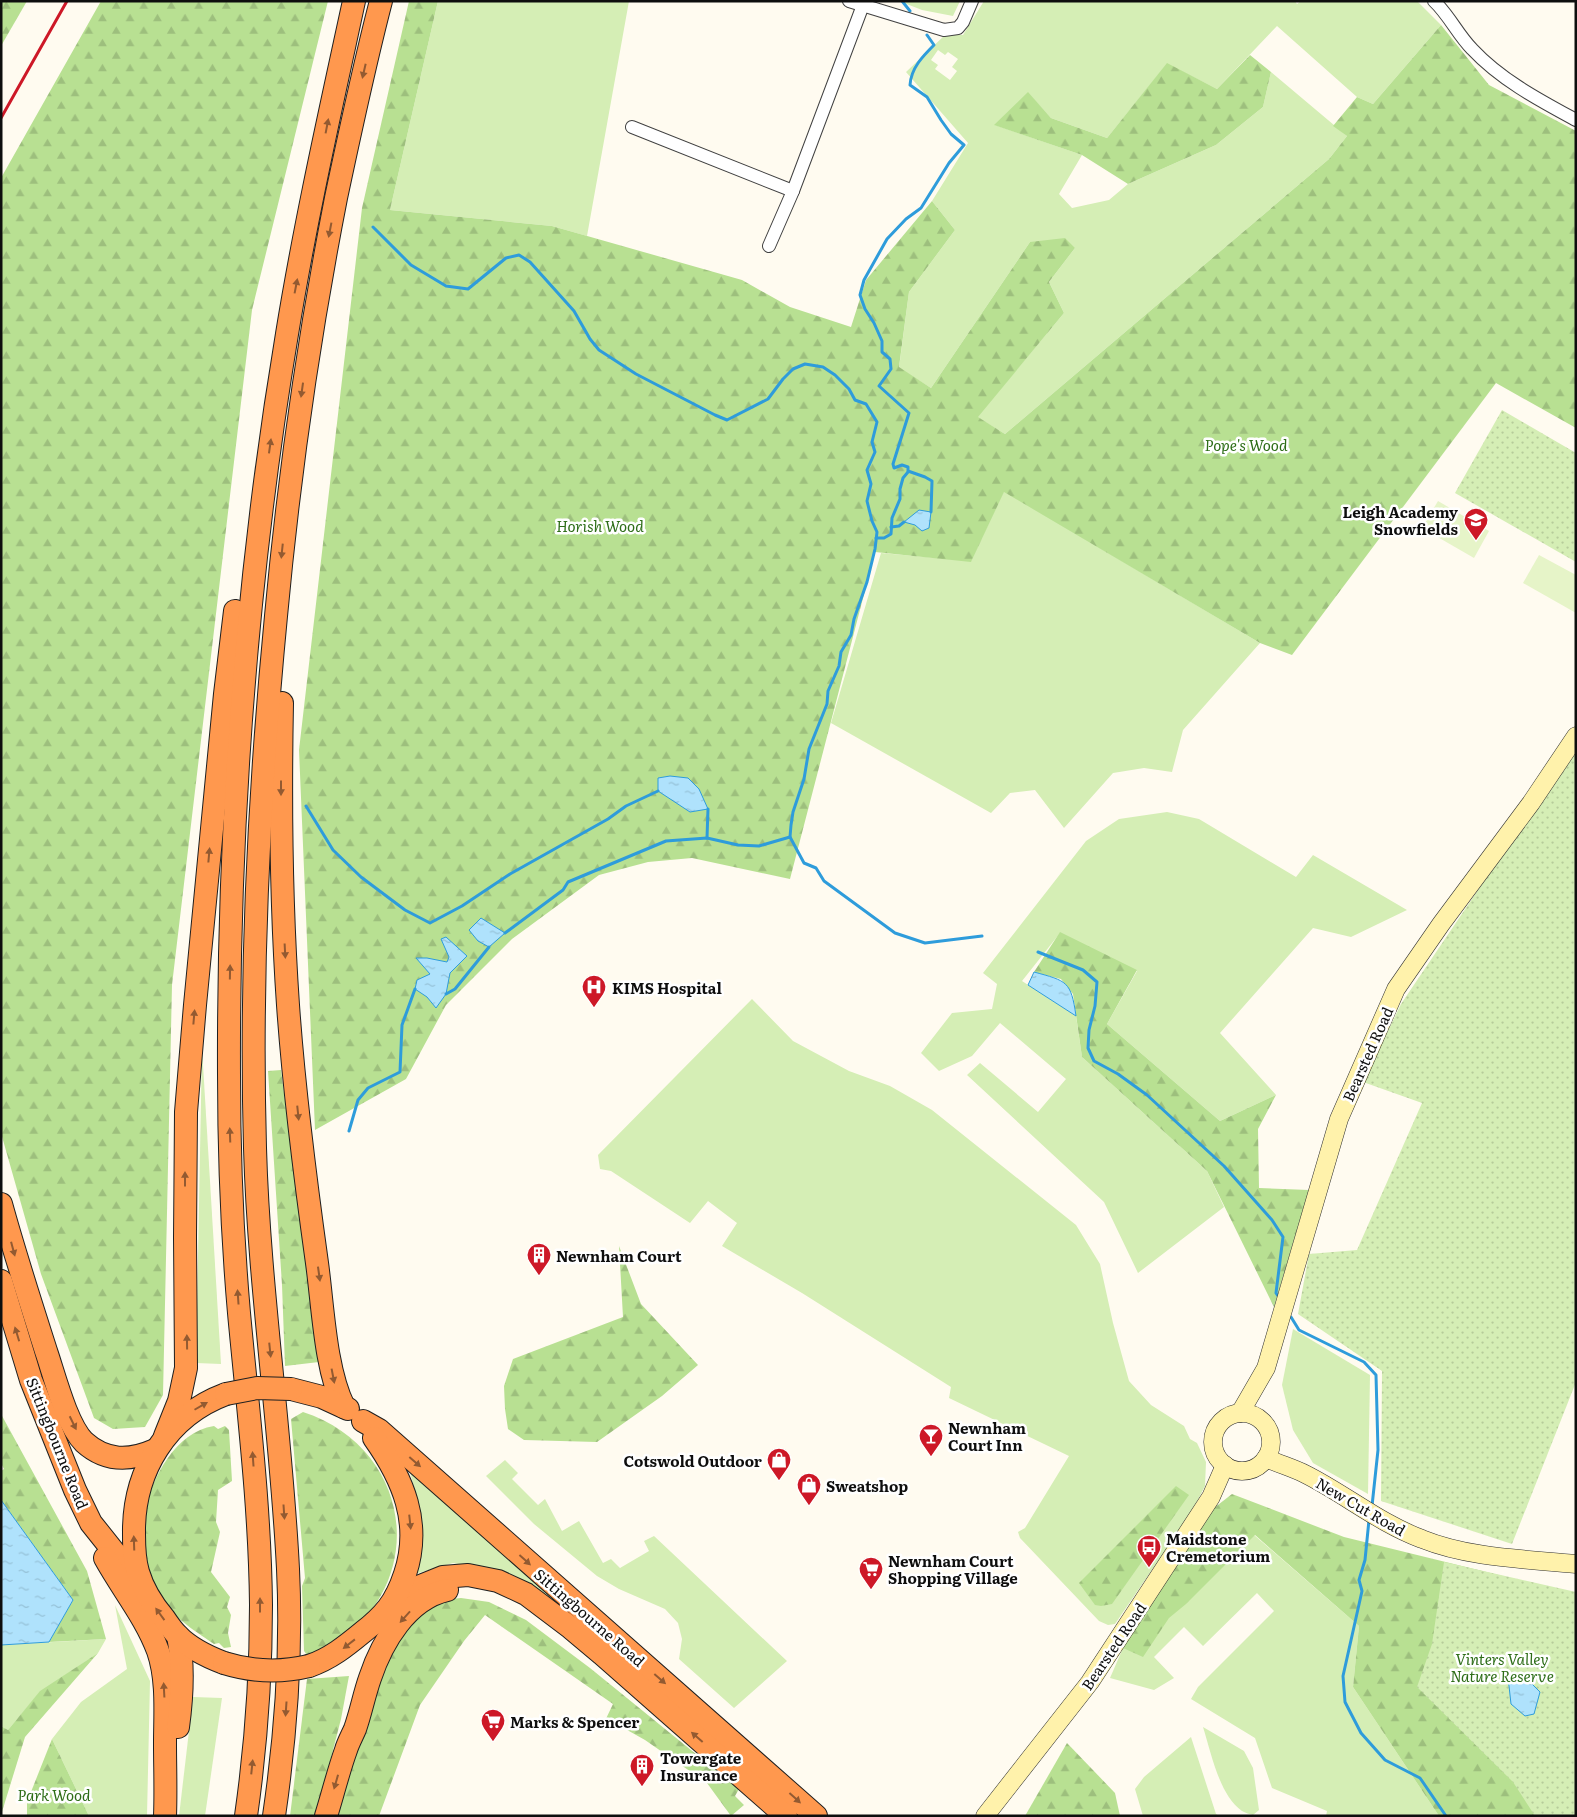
<svg xmlns="http://www.w3.org/2000/svg" width="1577" height="1817" font-family="Literata,serif">
  <style>
    .grass { fill: #d5eeb5; fill-rule: evenodd }
    .forest { fill: url(#forest-firs) }
    .park { fill: url(#park-dots) }
    .pitch { fill: #e6f4c8 }
    .water { fill: url(#water-ripples); stroke: #2e9cdb }
    .lines { fill: none; stroke-linecap: round; stroke-linejoin: round }
    .stream { stroke: #2e9cdb; stroke-width: 3 }
    .street-casing { stroke: #414141; stroke-width: 14 }
    .secondary-casing { stroke: #303030; stroke-width: 19 }
    .highway-casing { stroke: #1f1f1f; stroke-width: 24 }
    .street { stroke: #fff; stroke-width: 12 }
    .secondary { stroke: #fff2ab; stroke-width: 18 }
    .highway { stroke: #ff984e; stroke-width: 22 }
    .rail { stroke: #cd1827; stroke-width: 3 }
    .highway-bridge-casing { stroke: #1f1f1f; stroke-width: 24; stroke-linecap: butt }
    .highway-bridge { stroke: #ff984e; stroke-width: 22 }
    .oneway { fill: #935a31 }
    .labels { text-anchor: middle; dominant-baseline: central; stroke-width: 5; stroke-linejoin: round; paint-order: stroke }
    .park-label { font-size: 15px; font-style: italic; fill: #2d6d17; stroke: #fff }
    .poi-label { font-size: 15px; font-weight: bold; fill: #0e0e0e; stroke: #fff; text-anchor: start }
    .street-label { font-size: 15px; fill: #0e0e0e; stroke: #fff }
  </style>
  <defs>
    <pattern id="forest-firs" width="22" height="20" patternUnits="userSpaceOnUse" patternTransform="scale(1.25)"><rect width="22" height="20" fill="#b8e092"/><path d="M5 1l3.5 6h-7zM16 11l3.5 6h-7z" fill="#9dbf7d"/></pattern>
    <pattern id="park-dots" width="8" height="8" patternUnits="userSpaceOnUse" patternTransform="scale(1.25)"><rect width="8" height="8" fill="#d5eeb5"/><path d="M2 2h.1M6 6h.1" fill="none" stroke="#b6cb9a" stroke-width="1.8" stroke-linecap="round"/></pattern>
    <pattern id="water-ripples" width="26" height="14" patternUnits="userSpaceOnUse" patternTransform="scale(1.25)"><rect width="26" height="14" fill="#afe2fc"/><path d="M2 4q2-2 4 0t4 0M15 11q2-2 4 0t4 0" fill="none" stroke="#95c1d7"/></pattern>
  </defs>
  <rect width="100%" height="100%" fill="#fffbf0"/>
  <g class="grass">
    <polygon points="438,1 629,1 587,236 552,226 390,210"/>
    <polygon points="899,1 960,1 953,16 922,10"/>
    <path d="M984,1h311l2,3 4,-3h116l24,24 -68,79 -16,-7 -80,-71 -60,63 -50,-25 -60,74 -56,-20 -23,-25 -33,32 87,30 -23,39 13,14 37,-8 19,-16 88,-39 47,-38 8,-35 76,64 -18,23 -324,275 -28,-17 87,-104 -15,-31 26,-34 -45,-6 -99,146 -32,-20 10,-76 46,-62 -23,-29 36,-58 -62,-71 39,-37h18zM938,50l7,5 3,-3 10,7 -6,8 5,4 -7,9 -15,-11 3,-4 -7,-5z"/>
    <polygon points="1004,491 1260,643 1183,730 1172,772 1144,768 1113,773 1064,828 1035,790 1010,793 991,813 831,723 881,553 971,561"/>
    <polygon points="1167,812 1199,819 1296,877 1313,855 1407,910 1351,937 1313,928 1220,1033 1276,1095 1220,1121 1107,1024 1137,971 1060,933 1022,981 1076,1016 1082,1057 1207,1171 1224,1207 1138,1273 1104,1202 967,1075 980,1063 1038,1112 1066,1079 1000,1023 972,1056 939,1071 921,1053 952,1013 992,1009 997,984 983,973 1086,841 1119,819"/>
    <polygon points="752,999 793,1041 849,1071 890,1086 932,1110 1076,1225 1100,1264 1113,1323 1129,1381 1151,1405 1184,1426 1190,1439 1197,1443 1206,1462 1205,1486 1192,1511 1115,1624 1108,1625 1099,1621 1020,1538 1018,1532 1025,1528 1069,1456 949,1398 951,1387 802,1293 722,1246 737,1223 708,1201 690,1223 611,1171 600,1169 598,1155"/>
    <polygon points="202,1048 221,1364 196,1363"/>
    <polygon points="1293,1329 1370,1375 1368,1494 1313,1463 1293,1430 1282,1385"/>
    <polygon points="505,1460 518,1473 512,1479 538,1505 545,1499 562,1531 579,1521 603,1563 611,1559 620,1568 649,1551 644,1541 654,1536 787,1661 734,1708 679,1659 682,1639 678,1623 665,1609 619,1589 597,1576 534,1524 486,1476"/>
    <polygon points="410,1472 570,1609 567,1613 510,1574 453,1563 415,1574 420,1549 421,1515"/>
    <polygon points="1254,1535 1359,1626 1353,1687 1439,1816 1326,1816 1327,1811 1272,1788 1255,1738 1191,1699 1198,1687 1274,1611 1257,1593 1203,1646 1184,1627 1154,1657 1174,1678 1154,1690 1110,1678 1123,1648"/>
    <polygon points="115,1605 150,1681 147,1816 89,1816 52,1739 81,1702 127,1669"/>
    <polygon points="106,1639 98,1653 40,1692 8,1730 1,1726 1,1645"/>
    <polygon points="193,1697 222,1698 205,1816 179,1816"/>
    <path d="M1203,1727l41,24 9,17 6,42 -6,5c-3,-1 -8,-2 -11,-4 -23,-16 -31,-59 -39,-84z"/>
    <polygon points="1191,1737 1216,1814 1219,1816 1143,1816 1135,1789 1144,1777"/>
  </g>
  <g class="forest">
    <polygon points="1,1 27,1 1,46"/>
    <polygon points="101,1 328,1 252,310 172,985 163,1395 145,1427 113,1429 94,1418 41,1274 1,1133 1,178"/>
    <polygon points="409,1 438,1 390,210 552,226 742,280 790,307 851,327 866,280 932,201 955,230 909,292 899,367 931,388 1030,242 1065,238 1075,248 1049,282 1064,313 978,417 1005,434 1329,159 1347,136 1333,126 1357,97 1373,104 1441,25 1489,85 1576,131 1576,428 1496,383 1292,655 1260,643 1004,492 971,562 875,552 790,879 692,858 648,862 599,875 512,939 446,1005 406,1079 315,1130 299,750 362,208"/>
    <polygon points="1250,55 1271,72 1263,107 1216,145 1128,184 1082,155 994,125 1028,92 1051,118 1107,138 1167,63 1217,89"/>
    <polygon points="1060,932 1137,970 1107,1024 1220,1121 1276,1095 1258,1129 1259,1188 1309,1190 1274,1307 1207,1171 1082,1057 1073,994 1061,979 1034,972"/>
    <polygon points="281,1070 319,1362 285,1366 282,1285 268,1071"/>
    <polygon points="619,1246 641,1304 698,1365 662,1396 597,1442 524,1440 508,1429 505,1409 504,1386 513,1359 623,1317"/>
    <path d="M303,1412c110,36 128,172 29,234 -8,4 -17,6 -25,9l-3,-4 -2,-65 3,-8 -14,-159z"/>
    <polygon points="1,1414 87,1571 106,1639 49,1642 73,1600 1,1500 1,1471 4,1469 1,1463"/>
    <path d="M214,1426l4,3 7,-3 4,4 3,51 -14,9 -2,32 4,10 -9,40 19,25 -3,10 4,8 -3,18 3,14 -7,1 -5,-5 -5,1c-22,-15 -46,-30 -58,-54 -8,-18 -15,-39 -15,-59 0,-6 2,-12 3,-18 8,-35 31,-81 70,-87z"/>
    <polygon points="1176,1486 1189,1495 1112,1604 1101,1606 1095,1605 1079,1583"/>
    <polygon points="1232,1494 1344,1537 1576,1594 1576,1816 1439,1816 1353,1687 1359,1626 1255,1535 1186,1604 1169,1618 1143,1657 1123,1648 1214,1508"/>
    <polygon points="461,1598 489,1602 526,1620 590,1668 739,1789 735,1796 744,1805 731,1816 707,1783 645,1740 620,1726 603,1725 613,1704 485,1615 464,1641 420,1705 379,1816 335,1816 377,1680 407,1628 424,1610 451,1599"/>
    <polygon points="98,1653 25,1737 1,1815 1,1726 8,1730 40,1691"/>
    <polygon points="349,1676 341,1719 316,1816 290,1816 307,1679"/>
    <polygon points="52,1739 89,1816 27,1816 27,1802"/>
    <polygon points="1067,1743 1115,1793 1120,1816 1025,1816"/>
  </g>
  <g class="park">
    <polygon points="1502,410 1576,453 1576,562 1455,493"/>
    <polygon points="1576,745 1576,1382 1512,1544 1381,1501 1382,1371 1298,1314 1309,1254 1357,1250 1422,1103 1363,1082 1401,1004"/>
    <polygon points="1444,1562 1576,1592 1576,1816 1535,1816 1513,1782 1417,1687 1432,1644"/>
  </g>
  <g class="pitch">
    <polygon points="1438,501 1489,531 1474,558 1422,528"/>
    <polygon points="1539,555 1576,575 1576,613 1523,583"/>
  </g>
  <g class="water">
    <polygon points="919,510 931,512 929,528 922,531 915,525 904,522"/>
    <polygon points="670,776 688,778 699,789 708,809 690,812 658,791 658,778"/>
    <polygon points="481,918 505,933 489,947 478,941 469,930"/>
    <polygon points="446,937 467,956 450,973 446,994 436,1008 427,997 415,989 417,980 430,974 416,958 427,958 447,962 449,957 441,939"/>
    <path d="M1034,972c33,9 37,9 42,44l-48,-31z"/>
    <polygon points="1,1500 73,1600 49,1642 1,1645"/>
    <polygon points="1508,1677 1530,1682 1540,1692 1534,1714 1525,1716 1511,1704"/>
  </g>
  <g class="lines">
    <g class="stream">
      <polyline points="902,1 910,11"/>
      <path d="M927,35l7,10c-11,11 -23,23 -24,40l17,12 14,23 10,14 13,11 -15,18 -28,45 -15,11 -19,20 -23,41 -4,15 5,14 9,14 8,18v11l8,7 1,10 -12,17 30,27 -16,51 1,4 8,-3 6,2v4l17,6 7,4 -1,31"/>
      <polyline points="373,227 411,265 446,286 468,289 506,258 519,255 530,262 574,311 590,339 599,350 636,374 715,415 727,420 768,399 783,379 793,369 805,364 823,367 835,375 849,389 855,400 866,404 877,422 872,442 875,452 867,470 871,484 867,501 872,521 877,532 875,549 867,582 854,619 851,635 841,652 839,666 828,691 827,704 809,749 804,779 793,812 791,825 790,837 804,863 816,868 824,881 895,933 925,943 982,936"/>
      <polyline points="891,527 899,526 904,522"/>
      <polyline points="876,538 884,538 891,534 892,518 900,499 900,489 903,478 908,472"/>
      <polyline points="306,806 333,850 361,877 405,910 430,923 462,906 510,874 608,819 626,806 658,791"/>
      <polyline points="707,838 708,809"/>
      <polyline points="505,933 563,890 568,882 666,841 707,838 738,845 759,846 790,837"/>
      <polyline points="1038,952 1083,970 1097,982 1095,1006 1089,1030 1088,1048 1094,1061 1118,1074 1147,1095 1224,1166 1272,1220 1283,1237 1276,1293 1278,1296"/>
      <polyline points="446,994 455,989 489,947"/>
      <polyline points="349,1131 358,1100 368,1088 400,1072 402,1025 415,989"/>
      <polyline points="1291,1317 1299,1330 1364,1362 1376,1375 1378,1450 1372,1506"/>
      <polyline points="1369,1520 1365,1560 1359,1580 1362,1591 1343,1676 1345,1702 1361,1733 1385,1760 1420,1778 1446,1816"/>
    </g>
    <defs>
      <g id="street">
        <polyline points="849,1 944,30 958,28 963,22 972,1"/>
        <path d="M1434,1c15,14 24,34 38,48 29,31 67,51 104,71"/>
        <polyline points="632,127 793,191"/>
        <polyline points="769,246 793,191 863,5"/>
      </g>
      <g id="secondary">
        <polyline points="1240,1413 1266,1368 1339,1119 1396,989 1441,924 1531,803 1576,736"/>
        <circle cx="1242" cy="1442" r="29"/>
        <path d="M1266,1458c13,6 27,10 39,16 40,20 74,49 117,65 47,19 103,20 154,25"/>
        <polyline points="985,1816 1090,1682 1211,1497 1225,1465"/>
      </g>
      <g id="highway">
        <path d="M282,703c-2,101 -1,201 6,302 6,86 17,172 29,258 6,43 8,106 27,144"/>
        <path d="M1,1204c14,51 30,100 46,150 8,24 20,71 37,88 22,20 46,19 71,8"/>
        <polyline points="1,1281 31,1380 75,1490 91,1523 138,1582"/>
        <polyline points="291,1389 322,1397 348,1409"/>
        <polyline points="363,1421 379,1430 816,1816"/>
        <polyline points="165,1436 179,1401 186,1368 185,1237 186,1112 195,1005 225,694 235,611"/>
        <path d="M105,1558c17,31 41,60 53,93 10,29 7,63 7,92 0,24 1,48 0,73"/>
        <polyline points="396,1596 443,1577 468,1575 498,1581 526,1594 571,1628 602,1654 786,1816"/>
        <path d="M178,1636c6,29 4,62 0,91"/>
        <path d="M224,1663c-16,-6 -33,-14 -46,-27 -5,-5 -10,-12 -14,-18 -11,-13 -21,-29 -26,-46 -4,-13 -4,-25 -4,-38 -1,-63 33,-118 92,-140"/>
        <path d="M309,1666c21,-7 37,-20 54,-34 9,-7 18,-15 25,-24 8,-10 13,-22 17,-34 17,-51 -2,-95 -31,-136"/>
        <path d="M246,1816c10,-70 15,-140 15,-211 -1,-98 -13,-195 -22,-292 -7,-80 -10,-159 -10,-239 -1,-248 17,-495 58,-740 18,-111 43,-222 67,-333"/>
        <path d="M274,1816c12,-82 18,-165 14,-247 -7,-141 -29,-281 -33,-421 -5,-178 4,-356 21,-532 13,-141 33,-280 60,-418 14,-66 28,-132 45,-197"/>
        <path d="M326,1816c7,-22 12,-44 20,-66 2,-7 6,-14 9,-21 6,-17 9,-34 15,-51 12,-36 37,-79 77,-88"/>
      </g>
    </defs>
    <use href="#street" class="street-casing"/>
    <use href="#secondary" class="secondary-casing"/>
    <use href="#highway" class="highway-casing"/>
    <use href="#street" class="street"/>
    <use href="#secondary" class="secondary"/>
    <use href="#highway" class="highway"/>
    <polyline class="rail" points="1,118 67,1"/>
    <defs>
      <g id="highway-bridge">
        <polyline points="226,1394 257,1388 291,1389"/>
        <path d="M224,1663c29,9 56,10 85,3"/>
      </g>
    </defs>
    <use href="#highway-bridge" class="highway-bridge-casing"/>
    <use href="#highway-bridge" class="highway-bridge"/>
  </g>
  <defs><path id="oneway-solid" d="M-6-.8H1V-3.2L6.5 0L1 3.2V.8H-6Z" transform="scale(1.25)"/></defs>
  <g class="oneway">
    <use href="#oneway-solid" transform="translate(364 71) rotate(103)"/>
    <use href="#oneway-solid" transform="translate(327 126) rotate(-79)"/>
    <use href="#oneway-solid" transform="translate(330 230) rotate(101)"/>
    <use href="#oneway-solid" transform="translate(296 286) rotate(-79)"/>
    <use href="#oneway-solid" transform="translate(302 390) rotate(98)"/>
    <use href="#oneway-solid" transform="translate(270 446) rotate(-82)"/>
    <use href="#oneway-solid" transform="translate(282 551) rotate(96)"/>
    <use href="#oneway-solid" transform="translate(281 788) rotate(90)"/>
    <use href="#oneway-solid" transform="translate(209 855) rotate(-85)"/>
    <use href="#oneway-solid" transform="translate(285 951) rotate(87)"/>
    <use href="#oneway-solid" transform="translate(230 972) rotate(-89)"/>
    <use href="#oneway-solid" transform="translate(194 1017) rotate(-85)"/>
    <use href="#oneway-solid" transform="translate(298 1113) rotate(84)"/>
    <use href="#oneway-solid" transform="translate(230 1135) rotate(-92)"/>
    <use href="#oneway-solid" transform="translate(185 1179) rotate(-90)"/>
    <use href="#oneway-solid" transform="translate(13 1249) rotate(75)"/>
    <use href="#oneway-solid" transform="translate(319 1274) rotate(82)"/>
    <use href="#oneway-solid" transform="translate(238 1297) rotate(-94)"/>
    <use href="#oneway-solid" transform="translate(17 1334) rotate(-107)"/>
    <use href="#oneway-solid" transform="translate(187 1342) rotate(-91)"/>
    <use href="#oneway-solid" transform="translate(270 1350) rotate(84)"/>
    <use href="#oneway-solid" transform="translate(333 1376) rotate(79)"/>
    <use href="#oneway-solid" transform="translate(201 1406) rotate(-30)"/>
    <use href="#oneway-solid" transform="translate(73 1423) rotate(64)"/>
    <use href="#oneway-solid" transform="translate(253 1459) rotate(-94)"/>
    <use href="#oneway-solid" transform="translate(415 1462) rotate(41)"/>
    <use href="#oneway-solid" transform="translate(284 1512) rotate(86)"/>
    <use href="#oneway-solid" transform="translate(410 1522) rotate(84)"/>
    <use href="#oneway-solid" transform="translate(134 1543) rotate(-92)"/>
    <use href="#oneway-solid" transform="translate(525 1560) rotate(42)"/>
    <use href="#oneway-solid" transform="translate(260 1605) rotate(-90)"/>
    <use href="#oneway-solid" transform="translate(160 1614) rotate(-126)"/>
    <use href="#oneway-solid" transform="translate(405 1617) rotate(132)"/>
    <use href="#oneway-solid" transform="translate(349 1644) rotate(142)"/>
    <use href="#oneway-solid" transform="translate(660 1679) rotate(41)"/>
    <use href="#oneway-solid" transform="translate(164 1690) rotate(-93)"/>
    <use href="#oneway-solid" transform="translate(286 1709) rotate(94)"/>
    <use href="#oneway-solid" transform="translate(697 1737) rotate(-139)"/>
    <use href="#oneway-solid" transform="translate(252 1767) rotate(-84)"/>
    <use href="#oneway-solid" transform="translate(336 1782) rotate(106)"/>
    <use href="#oneway-solid" transform="translate(795 1798) rotate(42)"/>
  </g>
  <defs>
    <symbol id="school-pin" viewBox="-11 -11 22 30"><path d="M0 17L-7.5 6A9.5 9.5 0 1 1 7.5 6Z" fill="#cd1827" stroke="#fff"/><path d="M0-5L7-2L0 1L-7-2ZM-4 1L0 2.5L4 1V4Q0 6-4 4Z" fill="#fff"/></symbol>
    <symbol id="hospital-pin" viewBox="-11 -11 22 30"><path d="M0 17L-7.5 6A9.5 9.5 0 1 1 7.5 6Z" fill="#cd1827" stroke="#fff"/><path d="M-5-5h3v3.5h4V-5h3V5h-3V1.5h-4V5h-3Z" fill="#fff"/></symbol>
    <symbol id="building-pin" viewBox="-11 -11 22 30"><path d="M0 17L-7.5 6A9.5 9.5 0 1 1 7.5 6Z" fill="#cd1827" stroke="#fff"/><path d="M-4-6H4V6H1V3H-1V6H-4ZM-2.5-4.3h1.7v1.8h-1.7ZM.8-4.3h1.7v1.8H.8ZM-2.5-1h1.7V.8h-1.7ZM.8-1h1.7V.8H.8Z" fill="#fff"/></symbol>
    <symbol id="bar-pin" viewBox="-11 -11 22 30"><path d="M0 17L-7.5 6A9.5 9.5 0 1 1 7.5 6Z" fill="#cd1827" stroke="#fff"/><path d="M-6-5H6L.8 .8V4.5H3.5V6h-7V4.5H-.8V.8Z" fill="#fff"/></symbol>
    <symbol id="shop-pin" viewBox="-11 -11 22 30"><path d="M0 17L-7.5 6A9.5 9.5 0 1 1 7.5 6Z" fill="#cd1827" stroke="#fff"/><path d="M-5-2.5h2.3a2.7 3.5 0 0 1 5.4 0H5L5.5 6h-11ZM-1.5-2.5h3a1.5 2.3 0 0 0-3 0Z" fill="#fff"/></symbol>
    <symbol id="bus-pin" viewBox="-11 -11 22 30"><path d="M0 17L-7.5 6A9.5 9.5 0 1 1 7.5 6Z" fill="#cd1827" stroke="#fff"/><path d="M-5-6H5V4H4V6H2V4H-2V6H-4V4H-5ZM-3.5-4V0h7V-4ZM-3.5 1.2v1.5H-2V1.2ZM2 1.2v1.5H3.5V1.2Z" fill="#fff"/></symbol>
    <symbol id="supermarket-pin" viewBox="-11 -11 22 30"><path d="M0 17L-7.5 6A9.5 9.5 0 1 1 7.5 6Z" fill="#cd1827" stroke="#fff"/><path d="M-6-5.5h2.5l.6 2H6L4.5 2H-2.5L-4.4-4H-6ZM-1.5 3.2a1.3 1.3 0 1 0 .1 0ZM3 3.2a1.3 1.3 0 1 0 .1 0Z" fill="#fff"/></symbol>
  </defs>
  <g fill-rule="evenodd">
    <use href="#school-pin" x="1462" y="506" width="28" height="38"/>
    <use href="#hospital-pin" x="580" y="973" width="28" height="38"/>
    <use href="#building-pin" x="525" y="1241" width="28" height="38"/>
    <use href="#bar-pin" x="917" y="1422" width="28" height="38"/>
    <use href="#shop-pin" x="765" y="1446" width="28" height="38"/>
    <use href="#shop-pin" x="795" y="1471" width="28" height="38"/>
    <use href="#bus-pin" x="1135" y="1533" width="28" height="38"/>
    <use href="#supermarket-pin" x="857" y="1555" width="28" height="38"/>
    <use href="#supermarket-pin" x="479" y="1707" width="28" height="38"/>
    <use href="#building-pin" x="628" y="1752" width="28" height="38"/>
  </g>
  <g class="labels">
    <g class="park-label">
      <text x="1246" y="444">Pope's Wood</text>
      <text x="600" y="525">Horish Wood</text>
      <text x="1502" y="1658">Vinters Valley<tspan x="1502" dy="17">Nature Reserve</tspan></text>
      <text x="54" y="1794">Park Wood</text>
    </g>
    <g class="poi-label">
      <text x="1458" y="511" text-anchor="end">Leigh Academy<tspan x="1458" dy="17">Snowfields</tspan></text>
      <text x="612" y="987">KIMS Hospital</text>
      <text x="556" y="1255">Newnham Court</text>
      <text x="948" y="1427">Newnham<tspan x="948" dy="17">Court Inn</tspan></text>
      <text x="762" y="1460" text-anchor="end">Cotswold Outdoor</text>
      <text x="826" y="1485">Sweatshop</text>
      <text x="1166" y="1538">Maidstone<tspan x="1166" dy="17">Cremetorium</tspan></text>
      <text x="888" y="1560">Newnham Court<tspan x="888" dy="17">Shopping Village</tspan></text>
      <text x="510" y="1721">Marks &amp; Spencer</text>
      <text x="660" y="1757">Towergate<tspan x="660" dy="17">Insurance</tspan></text>
    </g>
    <g class="street-label">
      <text transform="translate(1367 1054) rotate(-66)">Bearsted Road</text>
      <text transform="translate(58 1443) rotate(68)">Sittingbourne Road</text>
      <text transform="translate(1361 1506) rotate(30)">New Cut Road</text>
      <text transform="translate(590 1617) rotate(41)">Sittingbourne Road</text>
      <text transform="translate(1113 1646) rotate(-56)">Bearsted Road</text>
    </g>
  </g>
  <rect width="1577" height="1817" fill="none" stroke="#0e0e0e" stroke-width="5"/>
</svg>
